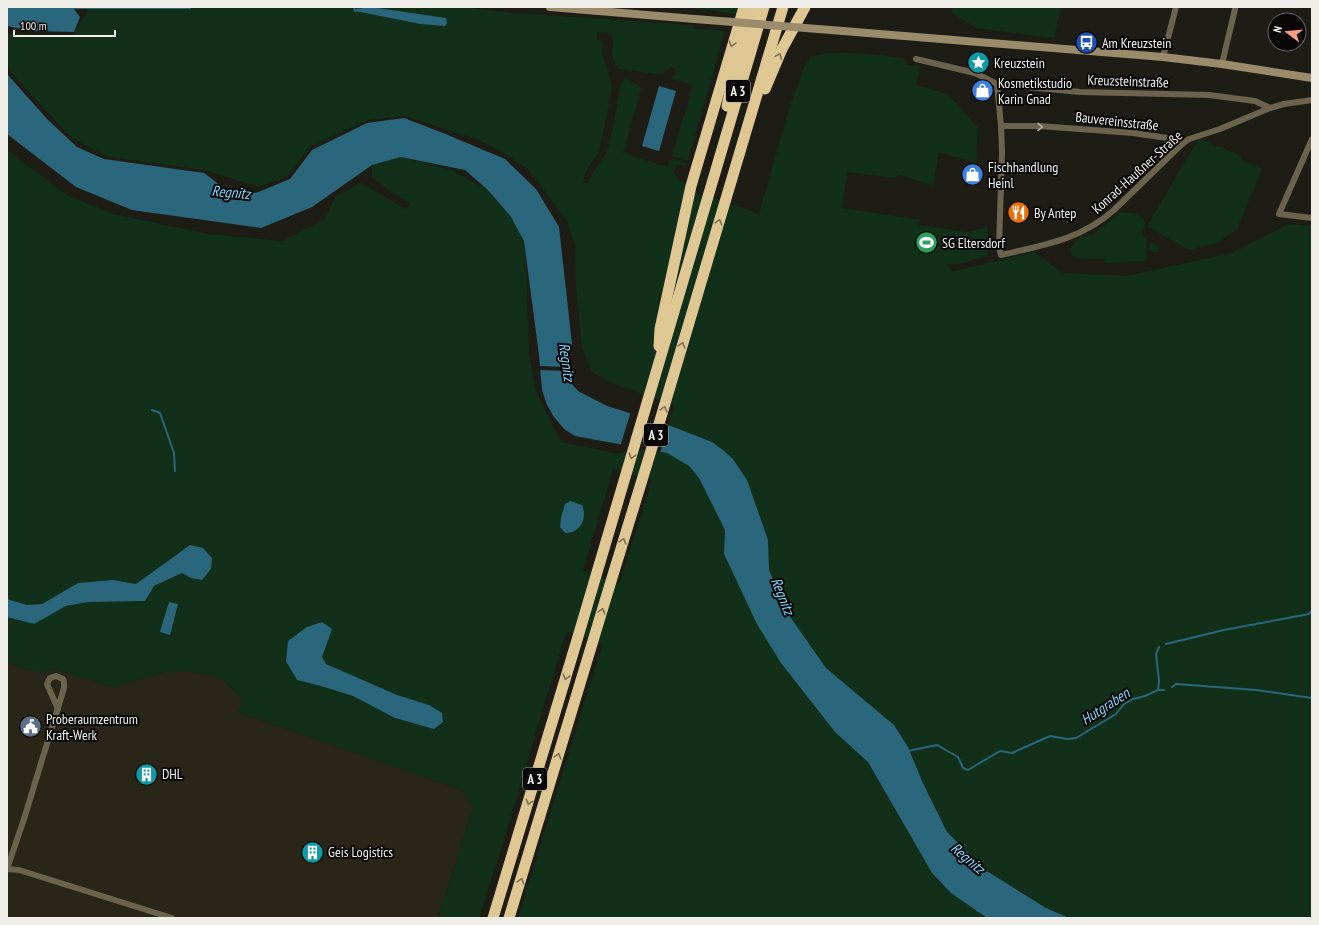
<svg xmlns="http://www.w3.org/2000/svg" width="1319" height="925" font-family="'PT Sans Narrow',sans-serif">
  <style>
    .built { fill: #292618 }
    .green { fill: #112f19; fill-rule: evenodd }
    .water { fill: #2a677d }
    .pier { fill: #1e1d15 }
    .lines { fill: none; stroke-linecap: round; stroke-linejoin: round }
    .stream { stroke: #2a677d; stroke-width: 2 }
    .street { stroke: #6c634f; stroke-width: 6 }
    .secondary { stroke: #9a8b6b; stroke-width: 8 }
    .highway { stroke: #dfc794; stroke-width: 11 }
    .secondary-bridge { stroke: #9a8b6b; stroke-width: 8 }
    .oneway { stroke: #7e7154 }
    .oneway2 { stroke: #b4afa4 }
    .labels { text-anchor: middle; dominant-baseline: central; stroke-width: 4; stroke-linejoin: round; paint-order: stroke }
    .shield { fill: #080705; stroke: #aaa9a5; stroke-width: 1 }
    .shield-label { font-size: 13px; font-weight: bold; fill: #efeee9 }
    .poi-label { font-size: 14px; fill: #efeee9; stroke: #080705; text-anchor: start }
    .street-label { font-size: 14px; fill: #efeee9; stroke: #080705 }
    .water-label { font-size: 15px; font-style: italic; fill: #7bd7fb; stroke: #080705 }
  </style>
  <rect width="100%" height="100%" fill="#1e1d15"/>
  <polygon class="built" points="7,663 44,674 48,670 56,669 113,687 164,672 190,671 221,678 243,698 238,712 462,790 473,808 438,918 7,918"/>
  <g class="green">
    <path d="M88,7h374l53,6 176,12 4,4 30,2 -37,130 -16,-5 21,-71 -20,-6 3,-11 -5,-1 -8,7h-6l-37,-5 -5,-5 -3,-8 1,-15 -2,-8 -13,-1 -2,7 7,3 -1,13 7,17 3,17 -8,40 -6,25 -13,19 -2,10h5c5,-13 15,-22 20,-35 6,-21 9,-44 13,-65l2,-3 3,-2 13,8 2,3 -18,64 44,14 4,-8 16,4 -1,4 -9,-3 -3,8 3,7 9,4 -2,7 24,6 51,18 32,-111 13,-36 7,-10c28,-9 64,-2 93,1l2,7 14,1 -4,19 33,10 29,33 -2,35 -37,-11 -6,33 -34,-10 -4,3 -48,-6 -5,36 78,12 -2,5 48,7 21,-5 1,29 -28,8h-13l4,8 83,-20 29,21 65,3 104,-23 57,-29 23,2v692h-243l-23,-10 -59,-37 -40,-39 -25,-51 -14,-34 -14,-22 -68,-57 -40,-57 -17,-41 -1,-30 -16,-44 -40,-54 -44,-17 6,-20 -65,-23 -17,-10 -10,-24 -6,-60 -1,-43 -8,-24 -38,-51 -22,-15 -28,-15 -74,-24 -38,4 -57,27 -22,29 -29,11 -55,-17 -96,-13 -36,-19 -61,-65 -4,-8v-31l65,2 16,-25z"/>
    <polygon points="697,7 739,7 737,15 730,13 696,9"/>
    <polygon points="953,7 1061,7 1054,38 976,28 952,13"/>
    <polygon points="1199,138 1217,147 1219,146 1241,156 1240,159 1262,169 1237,229 1219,242 1189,250 1147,226"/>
    <path d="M7,150l60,45 47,19 93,20 75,7 42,-21 12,-24 25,-13 45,26 4,-5 -38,-26v-13l29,-8 50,13 37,20 23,27 13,24 2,22 3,92 7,37 25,50 57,12 21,-6 28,5 22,13 10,12 26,52 -1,24 111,178 33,30 64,111 19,20 36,25h-469l85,-275 -37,-11 -63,211 -24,75h-41l35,-110 -11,-18 -224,-78 5,-14 -22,-20 -31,-7 -26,1 -51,15 -57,-18 -8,1 -4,4 -37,-11v-46l27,7 32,-18 22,-4 57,-1 9,-15 28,-13 9,5 -13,-25 -42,31 -23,-4 -35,3 -36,21 -15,1 -20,-6zM613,469l39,11 -32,103 -37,-12z"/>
    <path d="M1120,212c11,1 33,2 22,20l1,4 5,5 -2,2 1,18 -42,2 -1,-4c-13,-1 -20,2 -32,-4l-2,-4 2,-5 9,-9 12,-2z"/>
    <polygon points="1151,242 1160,247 1157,252 1152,252 1149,250"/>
  </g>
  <g class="water">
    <polygon points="7,7 73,8 80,17 74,32 30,31 7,26"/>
    <polygon points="371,7 446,18 447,23 445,26 421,24 355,11 356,9"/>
    <polygon points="7,74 48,120 77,147 104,159 204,173 227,190 256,193 290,179 312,150 367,123 404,118 443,133 505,159 536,189 559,227 572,344 565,366 566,377 571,383 578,391 607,406 671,426 712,442 724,451 733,459 747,480 768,540 769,570 786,611 826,668 894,725 908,747 922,781 947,832 987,871 1046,908 1069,918 987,918 951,893 932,873 868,762 835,732 781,663 757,624 724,554 725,530 699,478 689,466 667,453 575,436 564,429 554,417 547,405 542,390 539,355 524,241 511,217 488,190 465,170 401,157 372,165 312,207 261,228 132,210 76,187 7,134"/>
    <polygon points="659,86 676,91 659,151 642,146"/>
    <path d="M570,501l12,4c6,13 -2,29 -17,28l-5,-6 1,-9 4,-14z"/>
    <polygon points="190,545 203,548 212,558 211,569 202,580 191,578 182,573 154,586 145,601 88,602 66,606 34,624 7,617 7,599 27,605 42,604 78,583 113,580 136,584"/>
    <polygon points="169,602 178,604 170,635 160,632"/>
    <polygon points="322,622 332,629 322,657 326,664 397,695 429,705 442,713 443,722 434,729 395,718 353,696 321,686 297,680 286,661 288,641 307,627"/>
  </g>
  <g class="pier">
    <polygon points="538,366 567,367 568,371 539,370"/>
    <polygon points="631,411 669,424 660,453 620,447"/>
  </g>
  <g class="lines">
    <g class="stream">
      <polyline points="354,7 355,11"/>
      <polyline points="73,8 190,8"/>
      <polyline points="152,410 160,413 174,453 175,471"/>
      <polyline points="1166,644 1224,630 1309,614 1312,610"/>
      <polyline points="1172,687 1176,684 1256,690 1312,698"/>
      <polyline points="1158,690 1164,690"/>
      <polyline points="908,751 937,745 958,757 963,768 968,770 1000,751 1012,753 1050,736 1067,739 1076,738 1116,714 1124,704 1133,699 1145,696 1158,690 1159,681 1156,654 1159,647"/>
    </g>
    <g class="street">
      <polyline points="1163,57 1176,7"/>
      <polyline points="916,59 975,73 997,84 1007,85 1080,92 1209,95 1255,101 1270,108"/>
      <polyline points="1222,64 1235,9"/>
      <path d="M997,84l4,42 1,26 -3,95 2,8c43,-10 79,-15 113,-45l68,-66 7,-5 31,-10 50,-21 14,-4 28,-4"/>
      <polyline points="1001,126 1039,126 1133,133 1174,139 1182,144"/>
      <polyline points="1312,139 1279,214 1312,218"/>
      <polyline points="7,869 24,819 64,688 64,682 63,679 56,676 50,678 47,684 58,709"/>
      <polyline points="7,869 19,870 172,918"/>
    </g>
    <g class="secondary">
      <polyline points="550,7 695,19"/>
      <polyline points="843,31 1163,57 1222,64 1312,78"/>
    </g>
    <g class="highway">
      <polyline points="765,89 782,49 805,7"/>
      <polyline points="727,106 732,82 755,7"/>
      <polyline points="659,346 660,329 691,186 744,7"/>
      <polyline points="493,918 577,640 764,7"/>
      <polyline points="509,918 612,578 650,454 783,7"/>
    </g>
    <polyline class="secondary-bridge" points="695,19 843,31"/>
  </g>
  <defs><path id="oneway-chevron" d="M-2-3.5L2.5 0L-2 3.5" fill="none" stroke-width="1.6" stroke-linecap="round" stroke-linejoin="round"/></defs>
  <g class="oneway">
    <use href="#oneway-chevron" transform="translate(732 44) rotate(107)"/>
    <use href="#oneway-chevron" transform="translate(779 56) rotate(-66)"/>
    <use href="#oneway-chevron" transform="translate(719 222) rotate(-73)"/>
    <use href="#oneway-chevron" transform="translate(682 345) rotate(-73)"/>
    <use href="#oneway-chevron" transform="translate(664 409) rotate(-74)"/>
    <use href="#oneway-chevron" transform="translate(632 456) rotate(107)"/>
    <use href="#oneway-chevron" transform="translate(623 541) rotate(-73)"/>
    <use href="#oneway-chevron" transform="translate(602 611) rotate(-74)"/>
    <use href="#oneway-chevron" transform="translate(566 677) rotate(107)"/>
    <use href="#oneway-chevron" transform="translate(558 756) rotate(-73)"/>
    <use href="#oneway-chevron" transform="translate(529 802) rotate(107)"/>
    <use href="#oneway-chevron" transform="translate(521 881) rotate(-73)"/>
  </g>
  <use class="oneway2" href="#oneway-chevron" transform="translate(1040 127) rotate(3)"/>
  <defs>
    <symbol id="bus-disc" viewBox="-11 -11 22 22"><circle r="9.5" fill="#1a4fb4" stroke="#080705"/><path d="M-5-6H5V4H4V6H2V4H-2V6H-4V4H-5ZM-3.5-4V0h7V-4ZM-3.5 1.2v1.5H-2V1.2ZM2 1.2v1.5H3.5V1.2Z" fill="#fff"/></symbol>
    <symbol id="sight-disc" viewBox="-11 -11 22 22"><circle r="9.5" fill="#0f9aa8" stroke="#080705"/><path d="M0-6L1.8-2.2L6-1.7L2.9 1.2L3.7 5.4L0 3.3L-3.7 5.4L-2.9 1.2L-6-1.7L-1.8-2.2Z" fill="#fff"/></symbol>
    <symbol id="shop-disc" viewBox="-11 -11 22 22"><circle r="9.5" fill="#3f7fe0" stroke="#080705"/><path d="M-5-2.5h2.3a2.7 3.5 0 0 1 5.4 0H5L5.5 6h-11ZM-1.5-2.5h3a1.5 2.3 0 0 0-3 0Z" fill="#fff"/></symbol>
    <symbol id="restaurant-disc" viewBox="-11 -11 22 22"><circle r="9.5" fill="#e8710a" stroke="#080705"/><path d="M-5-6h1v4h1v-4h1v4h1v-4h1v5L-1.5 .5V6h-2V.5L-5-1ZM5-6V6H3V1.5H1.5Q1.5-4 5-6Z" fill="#fff"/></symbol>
    <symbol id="stadium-disc" viewBox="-11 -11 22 22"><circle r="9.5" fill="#2e9e5b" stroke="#080705"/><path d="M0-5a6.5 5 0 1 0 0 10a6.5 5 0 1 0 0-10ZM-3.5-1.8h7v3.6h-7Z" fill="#fff"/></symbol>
    <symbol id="civic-disc" viewBox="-11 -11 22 22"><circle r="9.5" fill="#5c6f8a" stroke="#080705"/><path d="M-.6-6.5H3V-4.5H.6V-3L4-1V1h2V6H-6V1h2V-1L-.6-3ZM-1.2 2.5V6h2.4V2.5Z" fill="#fff"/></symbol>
    <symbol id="building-disc" viewBox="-11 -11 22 22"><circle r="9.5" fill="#0f9aa8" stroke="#080705"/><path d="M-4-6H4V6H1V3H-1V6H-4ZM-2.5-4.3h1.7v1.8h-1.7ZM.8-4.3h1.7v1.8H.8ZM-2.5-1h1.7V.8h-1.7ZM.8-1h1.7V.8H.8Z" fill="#fff"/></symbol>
  </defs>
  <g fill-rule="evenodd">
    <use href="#bus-disc" x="1074" y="30" width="25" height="25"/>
    <use href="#sight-disc" x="966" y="50" width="25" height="25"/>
    <use href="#shop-disc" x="970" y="78" width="25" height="25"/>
    <use href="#shop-disc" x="960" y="162" width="25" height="25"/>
    <use href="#restaurant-disc" x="1006" y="200" width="25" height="25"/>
    <use href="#stadium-disc" x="914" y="230" width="25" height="25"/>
    <use href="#civic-disc" x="18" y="714" width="25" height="25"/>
    <use href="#building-disc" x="134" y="762" width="25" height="25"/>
    <use href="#building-disc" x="300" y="840" width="25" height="25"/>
  </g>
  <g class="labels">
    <g class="shield">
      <rect x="726" y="80" width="24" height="22" rx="3"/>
      <rect x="644" y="424" width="24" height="22" rx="3"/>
      <rect x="523" y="768" width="24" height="22" rx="3"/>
    </g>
    <g class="shield-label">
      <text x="738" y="91">A 3</text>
      <text x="656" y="435">A 3</text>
      <text x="535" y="779">A 3</text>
    </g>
    <g class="poi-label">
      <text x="1102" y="43">Am Kreuzstein</text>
      <text x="994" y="63">Kreuzstein</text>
      <text x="998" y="83">Kosmetikstudio<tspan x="998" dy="16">Karin Gnad</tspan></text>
      <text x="988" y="167">Fischhandlung<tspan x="988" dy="16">Heinl</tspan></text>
      <text x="1034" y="213">By Antep</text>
      <text x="942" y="243">SG Eltersdorf</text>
      <text x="46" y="719">Proberaumzentrum<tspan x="46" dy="16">Kraft-Werk</tspan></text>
      <text x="162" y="774">DHL</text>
      <text x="328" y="852">Geis Logistics</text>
    </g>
    <g class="street-label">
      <text transform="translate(1128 81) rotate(2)">Kreuzsteinstraße</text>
      <text transform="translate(1117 121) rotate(6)">Bauvereinsstraße</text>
      <text transform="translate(1137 172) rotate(-42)">Konrad-Haußner-Straße</text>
    </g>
    <g class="water-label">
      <text transform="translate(231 192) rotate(5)">Regnitz</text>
      <text transform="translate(567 362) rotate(82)">Regnitz</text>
      <text transform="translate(783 596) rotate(68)">Regnitz</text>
      <text transform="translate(1105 706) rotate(-33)">Hutgraben</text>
      <text transform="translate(968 858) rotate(40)">Regnitz</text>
    </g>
  </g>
  <rect width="1319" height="925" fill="none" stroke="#efeee9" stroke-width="16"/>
  <g transform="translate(1287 32) rotate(286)"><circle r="19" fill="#080705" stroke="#646360"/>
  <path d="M0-3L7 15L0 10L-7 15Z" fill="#f49e86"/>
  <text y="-6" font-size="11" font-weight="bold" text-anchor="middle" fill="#efeee9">N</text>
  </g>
  <path d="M14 30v6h101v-6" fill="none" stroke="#efeee9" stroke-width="2"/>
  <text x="20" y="30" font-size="12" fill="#efeee9" stroke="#080705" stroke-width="3" paint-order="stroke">100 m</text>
</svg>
